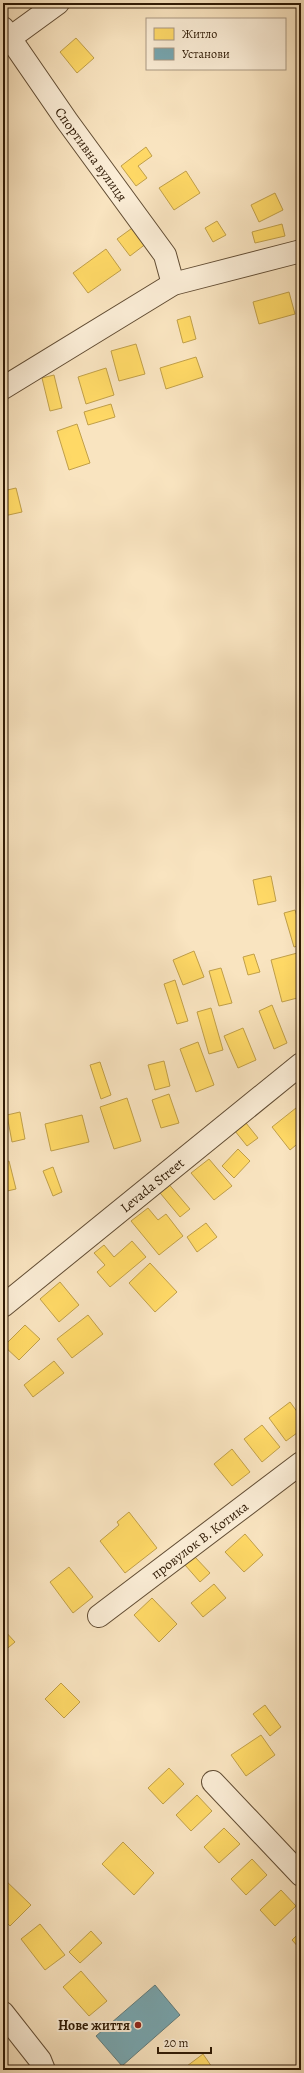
<svg xmlns="http://www.w3.org/2000/svg" width="304" height="2073" font-family="Alegreya,serif">
  <style>
    .homes { fill: #ffd966; stroke: #c09f49 }
    .public { fill: #76a5af; stroke: #607b7c }
    .lines { fill: none; stroke-linecap: round; stroke-linejoin: round }
    .minor-casing { stroke: #614c33; stroke-width: 24 }
    .minor { stroke: #fbedd6; stroke-width: 22 }
    .poi-dot { fill: #8f2418; stroke: #fbedd6; stroke-width: 1.5 }
    .labels { text-anchor: middle; dominant-baseline: central; stroke-width: 4; stroke-linejoin: round; paint-order: stroke }
    .street-label { font-size: 14px; fill: #2e1904; stroke: #fbedd6 }
    .poi-label { font-size: 14px; font-weight: bold; fill: #2e1904; stroke: #fbedd6; text-anchor: end }
  </style>
  <rect width="100%" height="100%" fill="#f9e4c0"/>
  <filter id="stains"><feTurbulence type="fractalNoise" baseFrequency=".005" numOctaves="4"/><feColorMatrix values="0 0 0 0 .2 0 0 0 0 .09 0 0 0 0 .02 0 0 0 .5 -.17"/></filter>
  <radialGradient id="worn" r=".72"><stop offset=".6" stop-color="#630" stop-opacity="0"/><stop offset="1" stop-color="#630" stop-opacity=".3"/></radialGradient>
  <g class="homes">
    <polygon points="76,38 94,58 77,73 60,52"/>
    <polygon points="3,126 8,132 3,137"/>
    <polygon points="146,147 152,156 138,166 147,178 136,186 121,166"/>
    <polygon points="186,171 200,193 174,210 159,188"/>
    <polygon points="275,193 283,210 259,222 251,205"/>
    <polygon points="217,221 226,235 213,242 205,228"/>
    <polygon points="282,224 285,236 255,243 252,232"/>
    <polygon points="135,226 147,243 130,256 117,239"/>
    <polygon points="106,249 121,270 88,293 73,273"/>
    <polygon points="289,292 295,314 259,324 253,302"/>
    <polygon points="190,316 196,339 183,343 177,320"/>
    <polygon points="136,344 145,374 119,381 111,351"/>
    <polygon points="196,357 203,377 166,389 160,368"/>
    <polygon points="106,368 114,395 86,404 78,377"/>
    <polygon points="54,375 62,408 50,411 42,378"/>
    <polygon points="111,404 115,417 88,425 84,412"/>
    <polygon points="77,424 90,463 69,470 57,431"/>
    <polygon points="16,488 22,512 4,516 7,528 3,529 3,491"/>
    <polygon points="271,876 276,901 258,905 253,880"/>
    <polygon points="295,910 301,929 301,945 294,947 284,913"/>
    <polygon points="194,951 204,977 183,985 173,960"/>
    <polygon points="301,952 301,997 282,1002 271,960"/>
    <polygon points="254,954 260,972 248,975 243,957"/>
    <polygon points="221,968 232,1003 219,1006 209,971"/>
    <polygon points="175,980 188,1021 177,1024 164,984"/>
    <polygon points="272,1005 287,1043 274,1049 259,1011"/>
    <polygon points="211,1008 223,1050 209,1054 197,1012"/>
    <polygon points="243,1028 256,1060 238,1068 224,1036"/>
    <polygon points="198,1042 214,1085 196,1092 180,1049"/>
    <polygon points="164,1061 170,1086 155,1090 148,1065"/>
    <polygon points="100,1062 111,1095 101,1099 90,1065"/>
    <polygon points="169,1094 179,1123 161,1128 152,1100"/>
    <polygon points="127,1098 141,1141 114,1149 100,1107"/>
    <polygon points="301,1104 301,1141 290,1150 272,1127"/>
    <polygon points="20,1112 25,1139 12,1142 7,1115"/>
    <polygon points="82,1115 89,1142 51,1151 45,1124"/>
    <polygon points="242,1118 258,1138 247,1146 231,1126"/>
    <polygon points="238,1149 250,1161 234,1178 222,1166"/>
    <polygon points="209,1159 232,1186 214,1200 191,1173"/>
    <polygon points="9,1161 16,1189 3,1192 3,1163"/>
    <polygon points="53,1167 62,1192 53,1196 43,1171"/>
    <polygon points="166,1181 190,1209 180,1217 156,1188"/>
    <polygon points="148,1208 158,1220 166,1214 183,1236 159,1255 131,1221"/>
    <polygon points="206,1223 217,1237 197,1252 187,1237"/>
    <polygon points="132,1241 146,1257 110,1287 97,1272 105,1265 94,1253 104,1245 114,1257"/>
    <polygon points="150,1263 177,1292 155,1312 129,1283"/>
    <polygon points="60,1282 79,1305 59,1322 40,1299"/>
    <polygon points="88,1315 103,1334 72,1358 57,1339"/>
    <polygon points="25,1325 40,1339 19,1360 4,1346"/>
    <polygon points="54,1361 64,1373 33,1397 24,1385"/>
    <polygon points="290,1402 301,1417 301,1430 286,1441 269,1418"/>
    <polygon points="262,1425 280,1447 262,1462 244,1439"/>
    <polygon points="232,1449 250,1472 232,1486 214,1464"/>
    <polygon points="129,1512 157,1548 125,1573 100,1541 119,1525 117,1522"/>
    <polygon points="245,1534 263,1555 244,1572 225,1552"/>
    <polygon points="195,1557 210,1573 200,1582 185,1565"/>
    <polygon points="69,1567 93,1597 73,1613 50,1582"/>
    <polygon points="214,1584 226,1598 203,1617 191,1603"/>
    <polygon points="152,1598 177,1624 159,1642 134,1615"/>
    <polygon points="3,1629 15,1642 3,1652"/>
    <polygon points="61,1683 80,1702 64,1718 45,1699"/>
    <polygon points="265,1705 281,1727 270,1736 253,1714"/>
    <polygon points="261,1735 275,1755 246,1776 231,1755"/>
    <polygon points="169,1768 184,1784 163,1804 148,1788"/>
    <polygon points="197,1795 212,1811 191,1831 176,1815"/>
    <polygon points="224,1828 240,1844 219,1863 204,1847"/>
    <polygon points="123,1842 154,1873 134,1895 102,1864"/>
    <polygon points="252,1859 267,1875 246,1895 231,1879"/>
    <polygon points="3,1878 31,1905 10,1926 3,1919"/>
    <polygon points="281,1890 296,1906 275,1926 260,1910"/>
    <polygon points="40,1924 65,1955 45,1970 21,1939"/>
    <polygon points="91,1931 102,1943 80,1963 69,1952"/>
    <polygon points="301,1931 301,1950 292,1940"/>
    <polygon points="81,1971 107,2001 89,2016 63,1987"/>
    <polygon points="203,2054 214,2070 190,2070 187,2066"/>
  </g>
  <polygon class="public" points="155,1985 180,2015 122,2066 96,2036"/>
  <g class="lines">
    <defs>
      <g id="minor">
        <path id="s1" d="M3,28l64,93 98,134 8,29"/>
        <polyline points="10,38 58,3"/>
        <polyline points="3,388 173,284 301,251"/>
        <path id="s2" d="M3,1306l298,-242"/>
        <path id="s3" d="M99,1616l202,-153"/>
        <polyline points="213,1782 301,1875"/>
        <polyline points="3,2013 40,2060 44,2070"/>
      </g>
    </defs>
    <use href="#minor" class="minor-casing"/>
    <use href="#minor" class="minor"/>
  </g>
  <circle class="poi-dot" cx="138" cy="2025" r="4"/>
  <g class="labels">
    <g class="street-label">
      <text stroke="none"><textPath href="#s1" startOffset="154">Спортивна вулиця</textPath></text>
      <text stroke="none"><textPath href="#s2" startOffset="192">Levada Street</textPath></text>
      <text stroke="none"><textPath href="#s3" startOffset="126">провулок В. Котика</textPath></text>
    </g>
    <g class="poi-label">
      <text x="130" y="2025">Нове життя</text>
    </g>
  </g>
  <rect width="304" height="2073" fill="none" stroke="#f9e4c0" stroke-width="16"/>
  <rect x="4" y="4" width="296" height="2065" fill="none" stroke="#2e1904" stroke-width="2"/>
  <rect x="8" y="8" width="288" height="2057" fill="none" stroke="#2e1904"/>
  <rect x="146" y="18" width="140" height="52" fill="#fbedd6" stroke="#a99882"/>
  <rect x="154" y="28" width="20" height="12" fill="#ffd966" stroke="#a99882"/>
  <text x="182" y="38" font-size="12" fill="#2e1904">Житло</text>
  <rect x="154" y="48" width="20" height="12" fill="#76a5af" stroke="#a99882"/>
  <text x="182" y="58" font-size="12" fill="#2e1904">Установи</text>
  <path d="M158 2047v6h53v-6" fill="none" stroke="#2e1904" stroke-width="2"/>
  <text x="164" y="2047" font-size="12" fill="#2e1904" stroke="#fbedd6" stroke-width="3" paint-order="stroke">20 m</text>
  <rect width="100%" height="100%" filter="url(#stains)"/>
  <rect width="100%" height="100%" fill="url(#worn)"/>
</svg>
